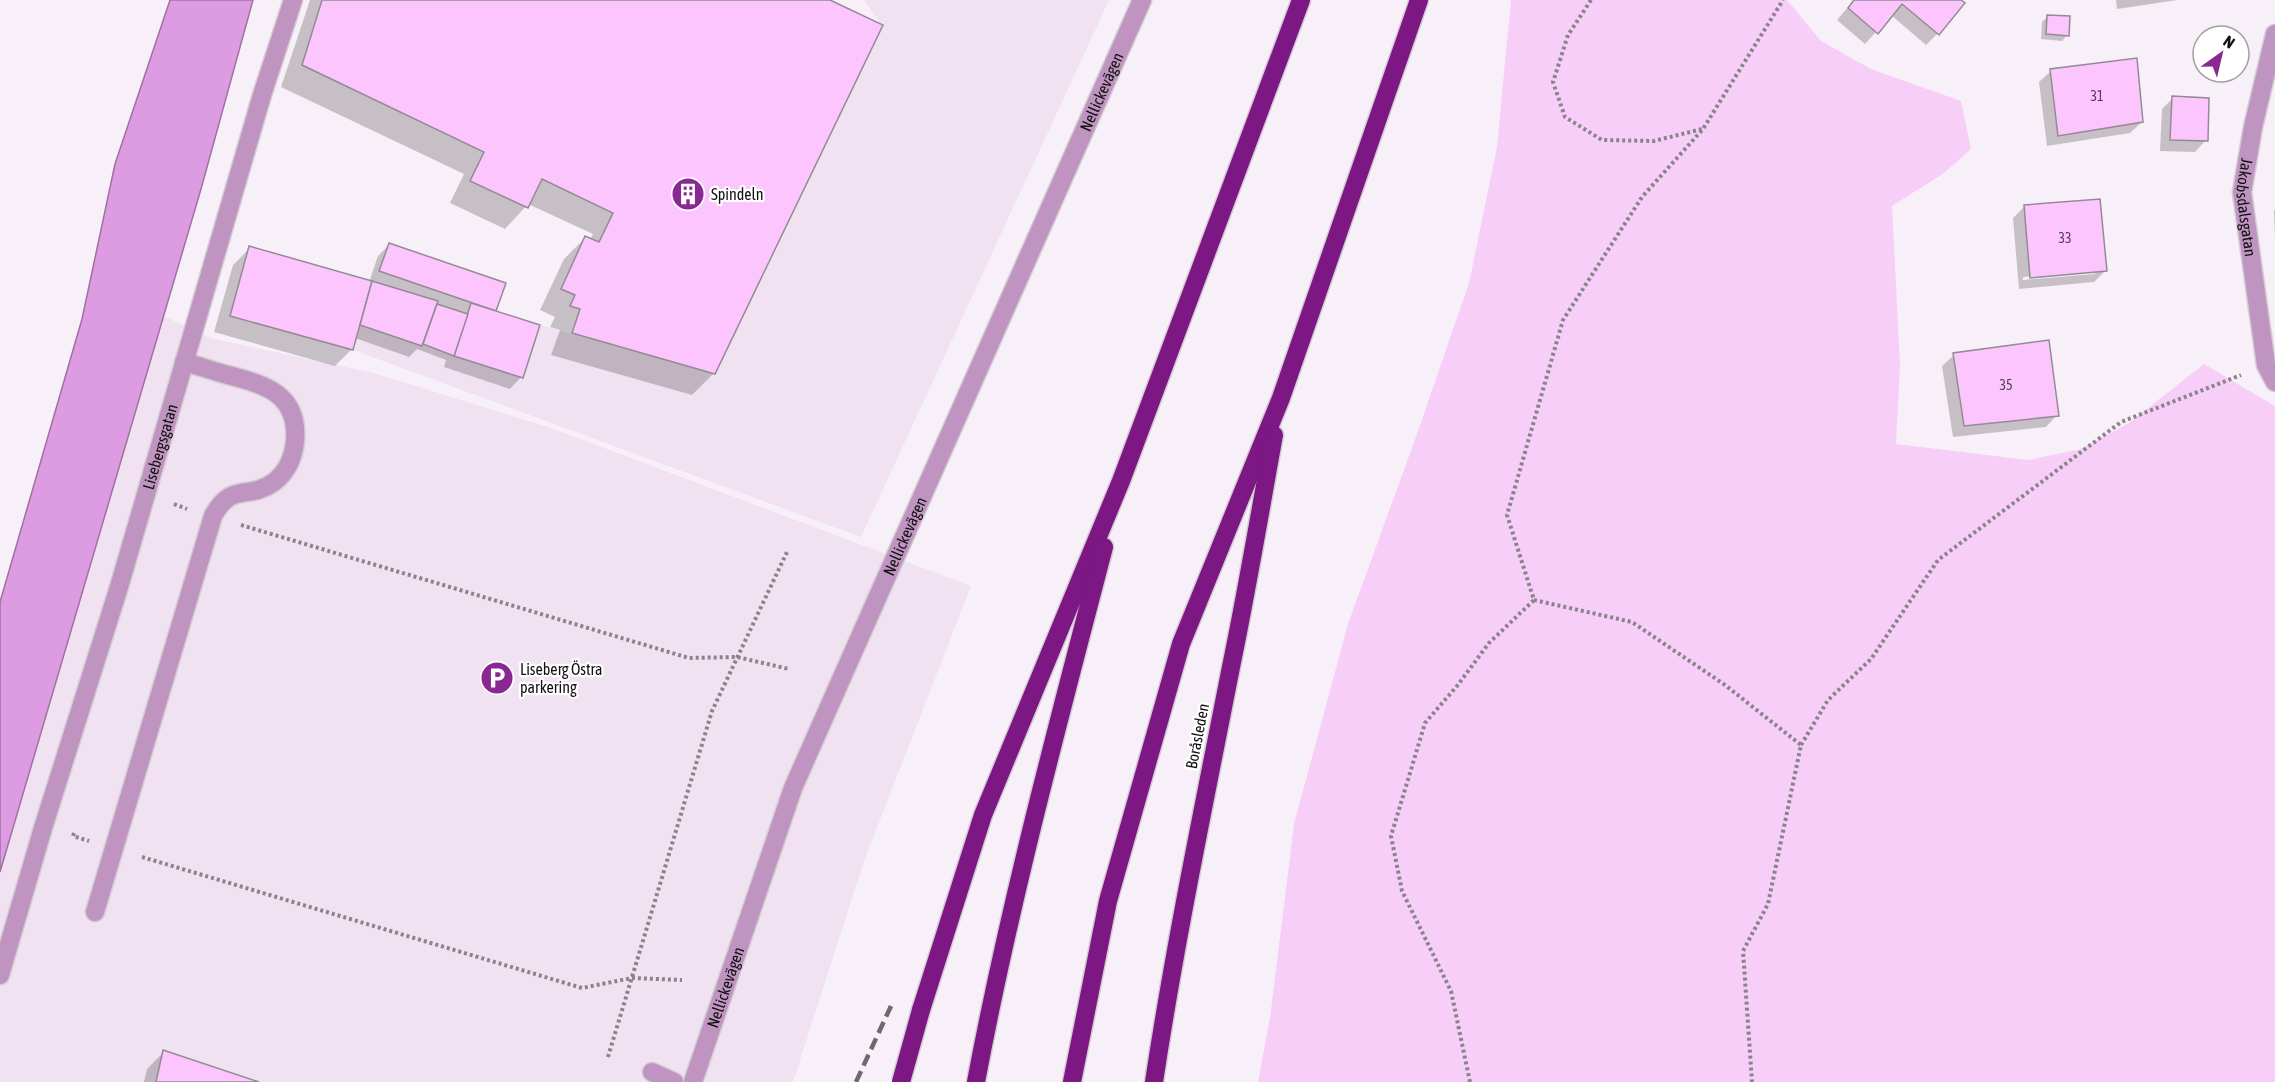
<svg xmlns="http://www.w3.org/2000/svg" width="2275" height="1082" font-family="'Asap Condensed',sans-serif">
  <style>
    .built { fill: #f0e2f0 }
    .green { fill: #f6cef7 }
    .water { fill: #dd9be1; stroke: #a071a3; stroke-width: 1.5 }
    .shadow { fill: #0003; fill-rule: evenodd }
    .building { fill: #fcc5fe; stroke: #938b93; stroke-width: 1.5 }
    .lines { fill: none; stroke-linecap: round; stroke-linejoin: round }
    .lane-casing { stroke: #d3ccd3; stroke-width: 21 }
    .street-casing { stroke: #d3ccd3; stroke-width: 21 }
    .highway-casing { stroke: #d3ccd3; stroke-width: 21 }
    .path { stroke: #8a848a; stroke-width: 4; stroke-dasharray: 3 3; stroke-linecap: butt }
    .lane { stroke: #bf94c1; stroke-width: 18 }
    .street { stroke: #bf94c1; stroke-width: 18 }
    .highway { stroke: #7c1783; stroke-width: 18 }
    .rail { stroke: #6e696e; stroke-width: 4.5; stroke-dasharray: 12 6; stroke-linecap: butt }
    .highway-bridge-casing { stroke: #d3ccd3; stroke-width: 21; stroke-linecap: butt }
    .highway-bridge { stroke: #7c1783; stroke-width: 18 }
    .labels { text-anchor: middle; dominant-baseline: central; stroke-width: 4.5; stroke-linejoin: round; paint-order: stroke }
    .number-label { font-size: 14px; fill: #4d3d4e }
    .street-label { font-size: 16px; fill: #131013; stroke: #fff }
    .poi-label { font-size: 16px; fill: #131013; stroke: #fff; text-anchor: start }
  </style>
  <rect width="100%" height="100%" fill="#f8f0f8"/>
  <g class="built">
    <polygon points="864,0 1109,0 861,537 353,350 360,325 522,378 540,325 715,374 882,25"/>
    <polygon points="164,316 210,338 374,373 551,428 971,586 864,861 793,1082 0,1082 0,872"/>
  </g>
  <polygon class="green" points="1511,0 1787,0 1821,41 1871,69 1961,101 1971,149 1944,173 1892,206 1900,366 1896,444 2028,460 2081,449 2129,423 2204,364 2275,406 2275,1082 1258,1082 1270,1018 1294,824 1348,624 1417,434 1469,283 1497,147"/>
  <polygon class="water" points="170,0 253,0 201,189 0,872 0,602 82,319 115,164"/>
  <g class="shadow">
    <polygon points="310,0 827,0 714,373 692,395 551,355 560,330 550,327 555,317 540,310 564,259 586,237 590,240 593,234 528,204 505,229 450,203 464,174 281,87"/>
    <polygon points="1854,0 1959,0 1937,34 1926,45 1891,15 1865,44 1837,20"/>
    <polygon points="2116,0 2178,0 2117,9"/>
    <polygon points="2047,17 2067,35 2062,41 2041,39 2042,22"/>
    <polygon points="2051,71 2142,122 2130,133 2047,146 2039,82"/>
    <polygon points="2173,98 2206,140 2195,152 2160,151 2162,109"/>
    <path d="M2024,207l81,64 -11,11 -75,7 -6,-71zM2095,271v3l-72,6v-3z"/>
    <polygon points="2275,209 2275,239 2274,211"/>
    <polygon points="389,245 504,284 495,312 521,377 510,389 444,367 446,360 417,349 409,357 355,338 352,349 335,366 214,332 233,265 250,248 369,282 378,256"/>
    <polygon points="1954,355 2057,415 2046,427 1953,437 1942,366"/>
    <polygon points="164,1052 255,1082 144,1082 147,1069"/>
  </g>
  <g class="building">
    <polygon points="322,0 830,0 883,25 715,374 572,333 580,309 570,306 575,295 561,289 585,236 599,242 613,213 542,179 528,208 470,181 484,152 302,65"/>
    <polygon points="1854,0 1961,0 1965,3 1939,35 1902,4 1878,34 1848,8"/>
    <polygon points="2047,15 2070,16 2069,36 2046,34"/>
    <polygon points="2137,58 2143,122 2058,136 2050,69"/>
    <polygon points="2172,96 2209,98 2208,141 2170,140"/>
    <polygon points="2100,199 2107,271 2030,278 2024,205"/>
    <polygon points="389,243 506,283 496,311 379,271"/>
    <polygon points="249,246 372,281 353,350 230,316"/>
    <polygon points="372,281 438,301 422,346 360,325"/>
    <polygon points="471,303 540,325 523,378 454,356"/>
    <polygon points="437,304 468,314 454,356 423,344"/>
    <polygon points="2049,340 2059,416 1964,426 1953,353"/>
    <polygon points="163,1050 259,1082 156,1082"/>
  </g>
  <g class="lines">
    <defs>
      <g id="lane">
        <path d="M95,912l118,-396c19,-35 35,-15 61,-34 13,-10 19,-23 21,-40 4,-48 -29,-57 -67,-67 -15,-4 -29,-9 -44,-13"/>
        <polyline points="652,1072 674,1082"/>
      </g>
      <g id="street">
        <path id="s1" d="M2275,34l-22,93 -11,65 24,173 9,17"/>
        <path id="s2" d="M0,975l43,-147 76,-241 143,-492 31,-95"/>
        <path id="s3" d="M693,1082l100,-294 349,-788"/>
      </g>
      <g id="highway">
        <polyline points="921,1010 983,815 1121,481 1301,0"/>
        <path d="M976,1082c34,-181 82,-358 128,-535"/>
        <polyline points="1072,1082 1108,901 1181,644 1281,398 1419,0"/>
        <path d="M1154,1082c21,-139 50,-277 77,-415 16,-77 29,-155 43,-232"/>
      </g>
    </defs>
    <use href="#lane" class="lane-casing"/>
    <use href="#street" class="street-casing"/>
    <use href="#highway" class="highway-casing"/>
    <g class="path">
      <polyline points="1591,0 1568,35 1553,82 1565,117 1602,140 1654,141 1702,129"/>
      <polyline points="174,504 187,509"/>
      <polyline points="241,525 689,658 737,657 789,669"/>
      <polyline points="1534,600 1632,622 1725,685 1801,745 1768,904 1743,951 1752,1082"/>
      <polyline points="1801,745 1828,700 1871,659 1938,560 2121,422 2241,375"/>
      <polyline points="74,833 73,836 89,841"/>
      <polyline points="142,857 582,988 632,978 682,980"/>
      <polyline points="608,1057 712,711 787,552"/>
      <polyline points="1470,1082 1451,991 1402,891 1391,836 1425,723 1457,686 1489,643 1534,600 1507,515 1563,320 1642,197 1703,129 1783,0"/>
    </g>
    <use href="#lane" class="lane"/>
    <use href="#street" class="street"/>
    <use href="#highway" class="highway"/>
    <g class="rail">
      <polyline points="856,1082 891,1006"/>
      <polyline points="895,1082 923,1023"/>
    </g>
    <defs>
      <polyline id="highway-bridge" points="901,1082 921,1010"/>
    </defs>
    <use href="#highway-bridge" class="highway-bridge-casing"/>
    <use href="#highway-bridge" class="highway-bridge"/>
  </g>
  <defs>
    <symbol id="building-disc" viewBox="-11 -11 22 22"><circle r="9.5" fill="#8a2891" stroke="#fff"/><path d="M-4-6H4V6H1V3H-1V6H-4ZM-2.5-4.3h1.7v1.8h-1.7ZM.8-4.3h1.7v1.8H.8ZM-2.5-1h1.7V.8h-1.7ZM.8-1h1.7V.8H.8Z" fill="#fff"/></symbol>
    <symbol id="parking-disc" viewBox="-11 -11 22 22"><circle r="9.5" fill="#8a2891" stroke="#fff"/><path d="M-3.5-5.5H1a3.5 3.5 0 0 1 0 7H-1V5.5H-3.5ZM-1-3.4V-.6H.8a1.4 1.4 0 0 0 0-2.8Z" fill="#fff"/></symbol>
  </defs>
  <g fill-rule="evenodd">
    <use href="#building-disc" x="669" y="175" width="38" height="38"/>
    <use href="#parking-disc" x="478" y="659" width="38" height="38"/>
  </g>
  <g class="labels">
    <g class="number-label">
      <text x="2097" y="96">31</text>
      <text x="2065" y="238">33</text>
      <text x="2006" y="385">35</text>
    </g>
    <g class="street-label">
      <text stroke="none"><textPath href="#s3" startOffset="1072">Nellickevägen</textPath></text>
      <text stroke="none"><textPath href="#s1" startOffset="177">Jakobsdalsgatan</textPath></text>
      <text stroke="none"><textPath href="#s2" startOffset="552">Lisebergsgatan</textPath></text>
      <text stroke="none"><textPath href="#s3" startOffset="586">Nellickevägen</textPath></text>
      <text transform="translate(1197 736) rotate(-79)">Boråsleden</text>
      <text stroke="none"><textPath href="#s3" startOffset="100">Nellickevägen</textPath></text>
    </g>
    <g class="poi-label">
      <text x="711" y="194">Spindeln</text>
      <text x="520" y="669">Liseberg Östra<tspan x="520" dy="18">parkering</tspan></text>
    </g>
  </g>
  <g transform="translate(2221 54) rotate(34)"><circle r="28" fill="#ffffff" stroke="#a19fa1" stroke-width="1.5"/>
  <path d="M0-4.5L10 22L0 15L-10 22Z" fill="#8a2891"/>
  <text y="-9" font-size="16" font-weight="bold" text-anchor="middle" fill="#131013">N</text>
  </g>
</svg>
